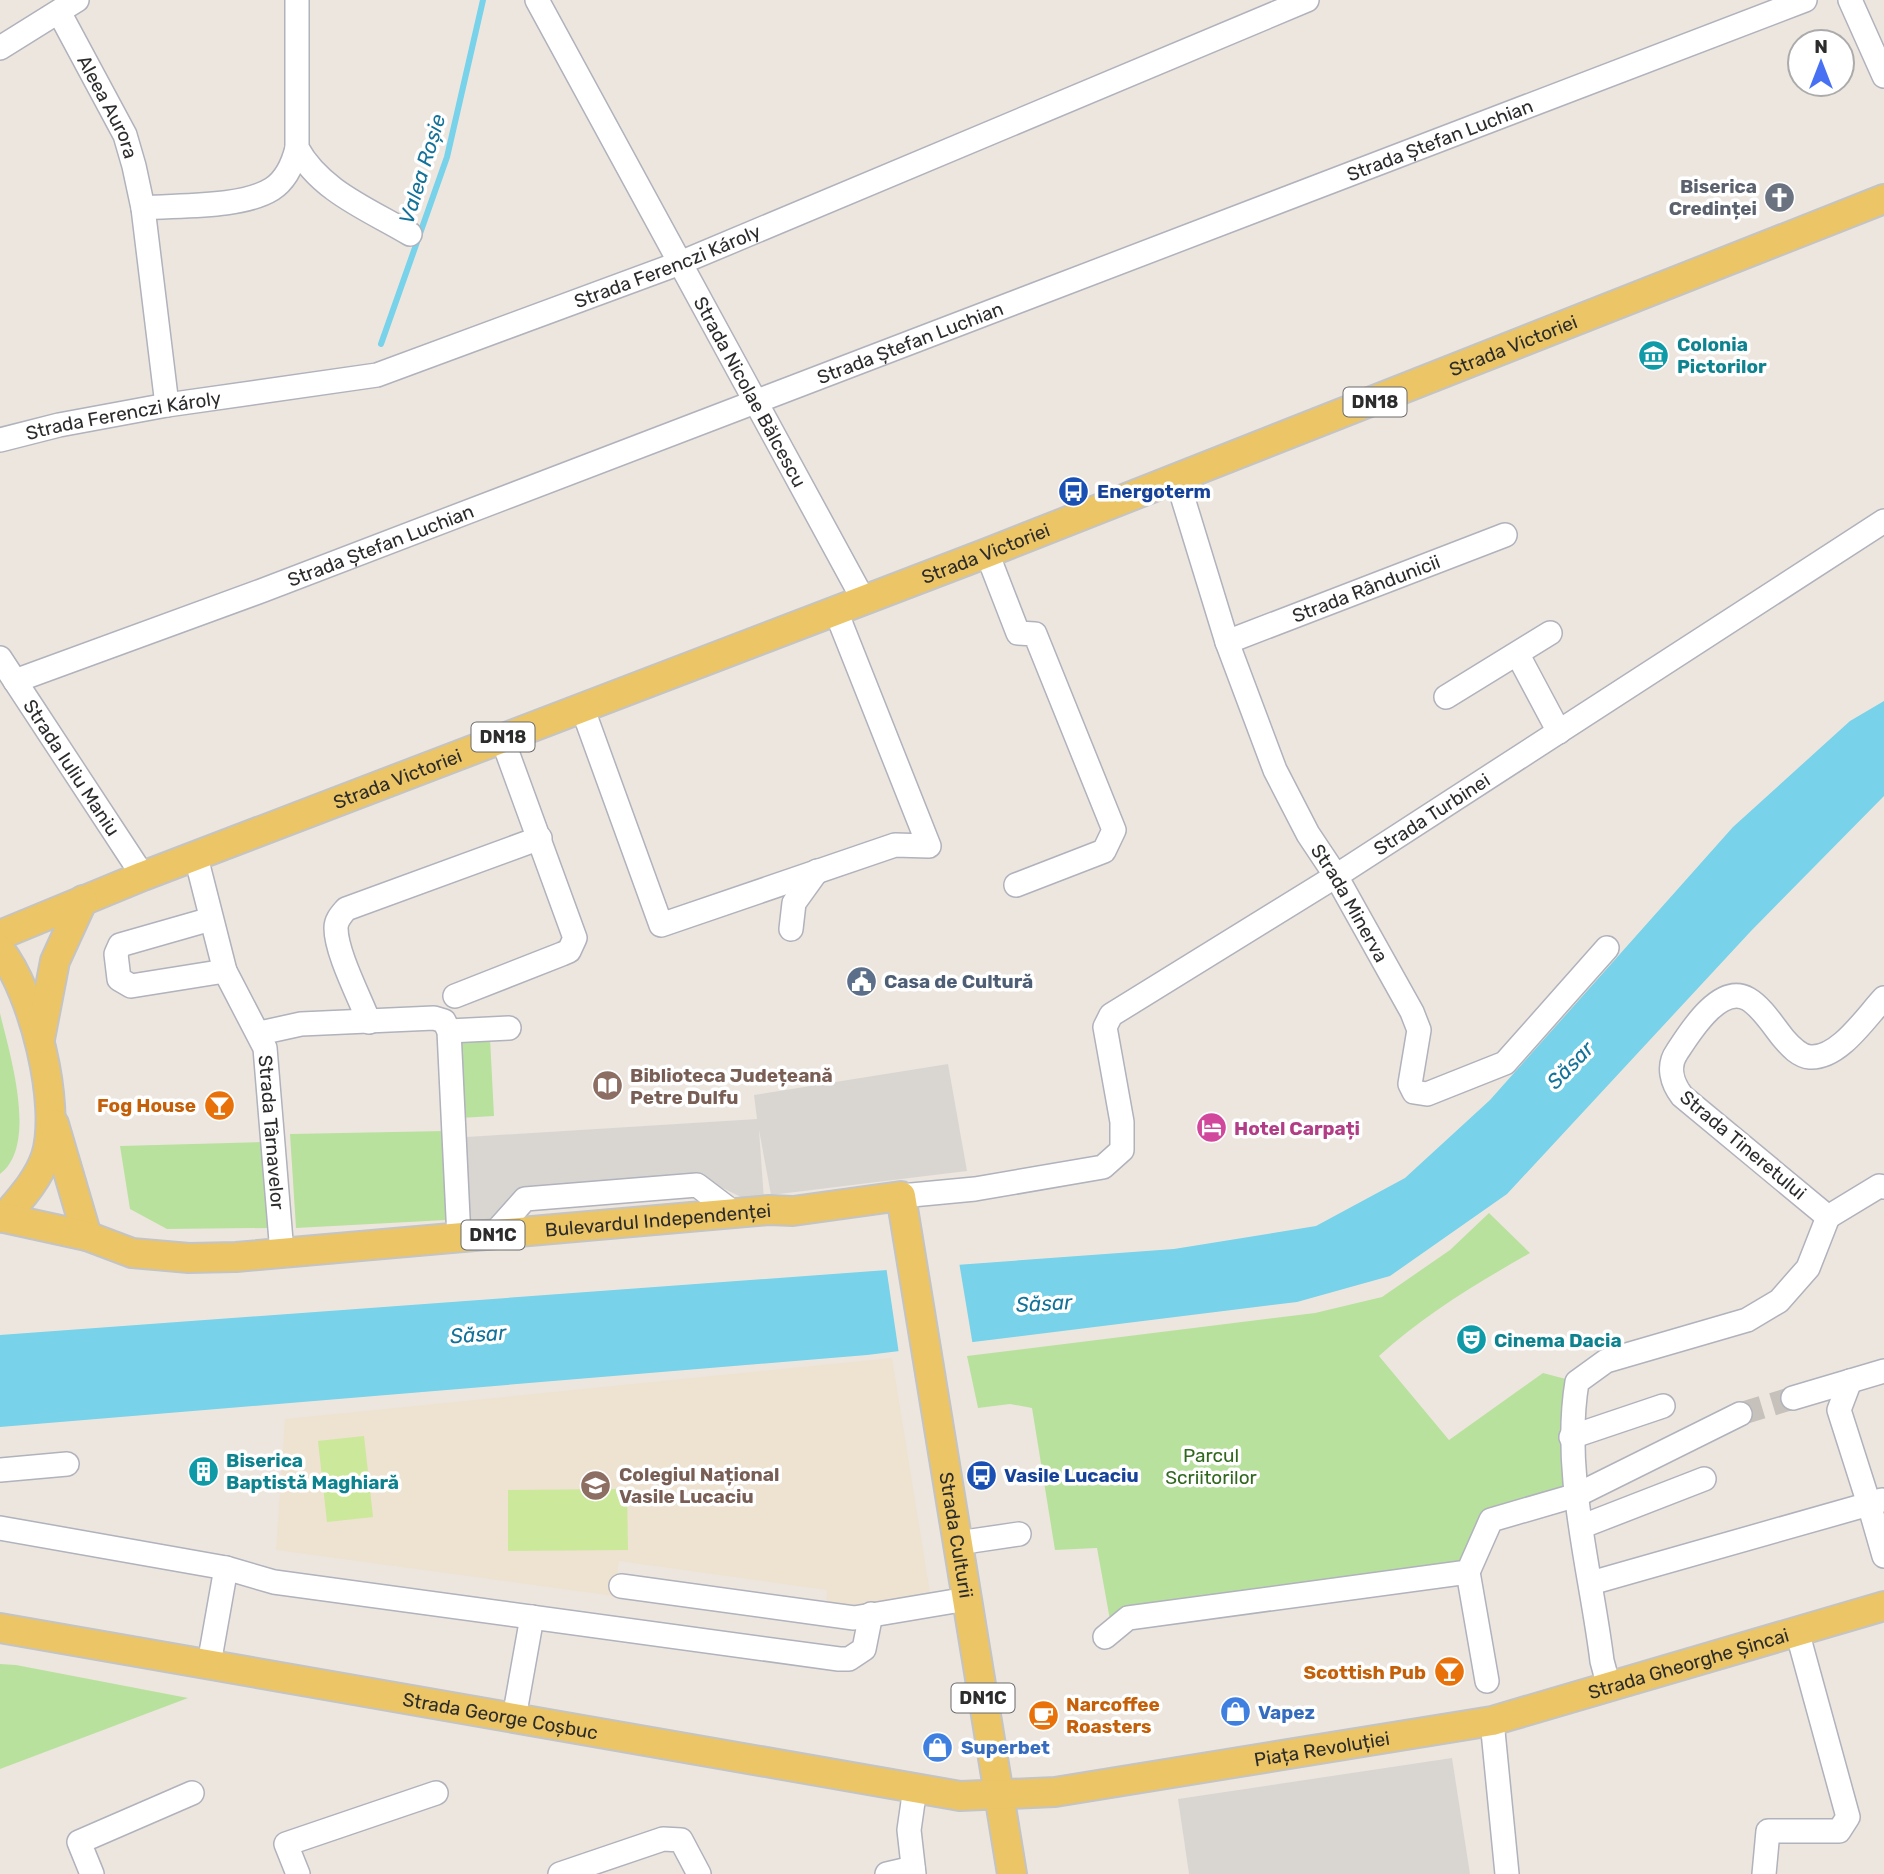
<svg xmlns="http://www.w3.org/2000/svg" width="1884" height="1874" font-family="Rubik,sans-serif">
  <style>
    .education { fill: #eee2d0 }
    .green { fill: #b9e19e }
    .pitch { fill: #cbe89b }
    .plaza { fill: #d9d6d2 }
    .water { fill: #77d2ea }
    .pier { fill: #ede6df }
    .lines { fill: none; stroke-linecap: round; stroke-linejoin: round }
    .stream { stroke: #77d2ea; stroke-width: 6 }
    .minor-tunnel { stroke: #c6c1bb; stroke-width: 23; stroke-dasharray: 23 11; stroke-linecap: butt }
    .minor-casing { stroke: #b0b2bc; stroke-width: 26 }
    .major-casing { stroke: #c4c4c4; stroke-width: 32 }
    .minor { stroke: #fff; stroke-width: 23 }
    .major { stroke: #ebc566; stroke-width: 28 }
    .labels { text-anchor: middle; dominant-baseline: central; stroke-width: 7; stroke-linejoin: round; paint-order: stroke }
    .shield { fill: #fff; stroke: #6b6b6b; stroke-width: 2 }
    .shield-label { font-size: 18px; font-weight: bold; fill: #2c2c2c }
    .street-label { font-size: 19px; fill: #2c2c2c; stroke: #fff }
    .worship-label { font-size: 19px; font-weight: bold; fill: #5b616d; stroke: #fff; text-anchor: end }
    .culture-label { font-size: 19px; font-weight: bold; fill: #0d838f; stroke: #fff; text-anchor: start }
    .transit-label { font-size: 19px; font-weight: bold; fill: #164399; stroke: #fff; text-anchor: start }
    .service-label { font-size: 19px; font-weight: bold; fill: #4e5e75; stroke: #fff; text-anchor: start }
    .education-label { font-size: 19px; font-weight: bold; fill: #785e54; stroke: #fff; text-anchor: start }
    .food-label { font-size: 19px; font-weight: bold; fill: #c56008; stroke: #fff; text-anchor: end }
    .hotel-label { font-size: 19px; font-weight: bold; fill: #b23c85; stroke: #fff; text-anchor: start }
    .park-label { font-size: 19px; fill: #31681e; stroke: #fff }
    .shop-label { font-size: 19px; font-weight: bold; fill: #366cbe; stroke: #fff; text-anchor: start }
    .water-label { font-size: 21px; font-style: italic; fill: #137299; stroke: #fff }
  </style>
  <rect width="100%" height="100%" fill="#ede6df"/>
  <polygon class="education" points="892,1358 931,1599 862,1608 826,1603 827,1590 619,1561 614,1596 276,1550 285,1419"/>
  <g class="green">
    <path d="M0,1013c9,39 39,132 0,161z"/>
    <polygon points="490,1038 494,1116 460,1118 455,1040"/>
    <polygon points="444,1131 446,1220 296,1228 290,1134"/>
    <polygon points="265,1142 268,1228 167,1229 130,1209 120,1146"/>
    <path d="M1489,1213l41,40c-54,31 -105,61 -151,103l70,84 94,-67 34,9v113l-86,25 -23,52 -356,59 -15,-83 -42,2 -23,-142 -22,-4 -32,4 -11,-52 348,-43 67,-16 68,-47z"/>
    <polygon points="0,1664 16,1665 188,1698 0,1769"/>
  </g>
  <g class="pitch">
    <polygon points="364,1436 373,1517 327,1522 318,1441"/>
    <polygon points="627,1489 628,1550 508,1551 508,1490"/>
  </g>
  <g class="plaza">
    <polygon points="948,1064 967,1171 771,1195 759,1130 764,1200 745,1199 700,1177 520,1191 483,1230 471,1230 466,1137 757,1119 754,1095"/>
    <polygon points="1452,1758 1470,1874 1189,1874 1178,1799"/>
  </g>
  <polygon class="water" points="1884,701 1884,796 1751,931 1507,1194 1390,1276 1297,1302 867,1355 0,1427 0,1335 1174,1249 1316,1226 1405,1178 1490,1100 1733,827 1850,721"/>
  <polygon class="pier" points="959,1262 973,1346 899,1354 886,1266"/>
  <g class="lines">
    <polyline class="stream" points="381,344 447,157 483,0"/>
    <polyline class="minor-tunnel" points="1740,1414 1793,1398"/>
    <defs>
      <g id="minor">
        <path d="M297,0v148c23,43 73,62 113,86"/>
        <path id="s1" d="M537,0l326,599"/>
        <polyline points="1850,0 1884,76"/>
        <path id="s2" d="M59,12l66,123 9,31 9,42 24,197"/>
        <polyline points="0,48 77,0"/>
        <path d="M143,208c36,-3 99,0 129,-19 14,-9 21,-25 25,-41"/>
        <path id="s3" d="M0,440l59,-15 108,-20 210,-30 303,-112 627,-263"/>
        <path id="s4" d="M1177,479l50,163 48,128 33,64 28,42 76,136 7,18 -9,54 4,8 13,2 78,-31 102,-115"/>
        <polyline points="987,553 1018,633 1035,634 1114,830 1104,851 1016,885"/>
        <path id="s5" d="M1227,642l278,-107"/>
        <polyline points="1518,655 1559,732"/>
        <path id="s6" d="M0,658l143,218"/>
        <path id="s7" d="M15,681l246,-90 1544,-591"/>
        <polyline points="1446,697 1550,633"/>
        <polyline points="582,707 661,925 895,845 929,846 835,609"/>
        <path id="s8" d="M196,857l29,114 40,77 17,205"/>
        <polyline points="211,919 120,945 116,954 119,979 131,986 225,971"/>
        <polyline points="791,929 794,903 817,871"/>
        <polyline points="455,996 562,954 569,951 575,938 502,738"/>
        <path d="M369,1022c-9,-24 -33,-69 -33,-94 0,-8 5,-13 10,-19l194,-71"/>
        <polyline points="449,1031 509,1028"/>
        <polyline points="260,1033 301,1024 434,1018 444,1021 449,1031 459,1238"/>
        <path id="s9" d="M901,1196l74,-7 128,-22 19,-17v-28l-17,-95 6,-12 225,-139 548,-355"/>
        <path d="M1828,1217l-146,-121c-10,-13 -15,-30 -5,-44 13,-20 43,-69 71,-53 14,8 26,28 36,40 7,8 15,17 26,18 29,2 56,-40 74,-59"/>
        <polyline points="1828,1217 1879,1186 1884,1187"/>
        <polyline points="492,1236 525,1199 697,1185 734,1213"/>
        <polyline points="1850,1381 1839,1410 1869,1504 1882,1500"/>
        <polyline points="1793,1398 1884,1371"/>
        <polyline points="1571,1437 1663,1406"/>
        <polyline points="0,1470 67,1464"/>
        <polyline points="1583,1526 1704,1479"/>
        <polyline points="0,1528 226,1568 274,1582 839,1659 849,1659 864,1649 871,1614"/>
        <polyline points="958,1543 1019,1534"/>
        <polyline points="1468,1572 1487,1681"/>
        <polyline points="1591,1583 1869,1504 1884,1556"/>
        <polyline points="621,1586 854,1618 967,1599"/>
        <polyline points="1105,1637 1128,1618 1468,1572 1491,1520 1577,1495 1740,1414"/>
        <polyline points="209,1664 226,1568"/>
        <path d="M1609,1687l-7,-26c-11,-90 -40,-189 -25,-279l29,-21 141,-41 32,-19 29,-33 20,-51"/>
        <polyline points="514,1718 532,1617"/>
        <polyline points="1492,1721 1507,1874"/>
        <polyline points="92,1874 79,1842 192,1793"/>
        <polyline points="298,1874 286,1844 436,1793"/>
        <polyline points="560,1874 663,1839 681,1840 699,1874"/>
        <polyline points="887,1874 913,1868"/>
        <polyline points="914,1874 909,1830 915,1788"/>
        <polyline points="1764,1874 1768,1831 1839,1831 1848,1817 1797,1631"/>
      </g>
      <g id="major">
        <path id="s10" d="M0,935l143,-59 844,-323 897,-354"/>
        <path d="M0,950c33,41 62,155 46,206 -8,24 -26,43 -42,62"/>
        <polyline points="40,1039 55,961 83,900"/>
        <polyline points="54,1124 87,1236"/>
        <path id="s11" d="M0,1217l87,19 45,17 57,5 47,-1 533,-47 24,1 108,-15 111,678"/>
        <path id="s12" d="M0,1628l960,168 95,-4 437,-71 392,-115"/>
      </g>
    </defs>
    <use href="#minor" class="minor-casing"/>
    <use href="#major" class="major-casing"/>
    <use href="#minor" class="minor"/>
    <use href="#major" class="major"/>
  </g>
  <defs>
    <symbol id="church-disc" viewBox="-11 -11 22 22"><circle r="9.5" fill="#6b7280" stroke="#fff"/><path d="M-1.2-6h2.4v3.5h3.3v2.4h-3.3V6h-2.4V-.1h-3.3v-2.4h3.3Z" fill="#fff"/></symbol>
    <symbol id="museum-disc" viewBox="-11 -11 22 22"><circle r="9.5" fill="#0f9aa8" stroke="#fff"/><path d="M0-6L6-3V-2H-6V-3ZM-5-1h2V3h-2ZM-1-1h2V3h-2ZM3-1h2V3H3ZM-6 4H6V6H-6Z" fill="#fff"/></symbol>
    <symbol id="bus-disc" viewBox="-11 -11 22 22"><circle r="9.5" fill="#1a4fb4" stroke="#fff"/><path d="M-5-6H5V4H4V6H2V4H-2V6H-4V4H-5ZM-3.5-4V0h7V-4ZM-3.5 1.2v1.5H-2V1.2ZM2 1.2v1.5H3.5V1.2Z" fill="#fff"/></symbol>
    <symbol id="civic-disc" viewBox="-11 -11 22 22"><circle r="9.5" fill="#5c6f8a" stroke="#fff"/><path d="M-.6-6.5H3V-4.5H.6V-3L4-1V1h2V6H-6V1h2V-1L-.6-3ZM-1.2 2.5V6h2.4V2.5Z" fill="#fff"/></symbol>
    <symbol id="library-disc" viewBox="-11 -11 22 22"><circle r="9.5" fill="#8d6e63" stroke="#fff"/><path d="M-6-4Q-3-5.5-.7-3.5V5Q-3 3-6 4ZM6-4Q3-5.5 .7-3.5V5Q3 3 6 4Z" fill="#fff"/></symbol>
    <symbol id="bar-disc" viewBox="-11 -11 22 22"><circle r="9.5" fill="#e8710a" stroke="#fff"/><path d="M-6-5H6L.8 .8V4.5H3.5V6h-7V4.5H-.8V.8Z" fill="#fff"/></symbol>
    <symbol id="hotel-disc" viewBox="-11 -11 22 22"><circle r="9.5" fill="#d1479c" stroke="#fff"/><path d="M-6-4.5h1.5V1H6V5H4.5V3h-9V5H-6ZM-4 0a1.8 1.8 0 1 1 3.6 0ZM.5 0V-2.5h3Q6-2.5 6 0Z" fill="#fff"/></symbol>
    <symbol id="theatre-disc" viewBox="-11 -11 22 22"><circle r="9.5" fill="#0f9aa8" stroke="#fff"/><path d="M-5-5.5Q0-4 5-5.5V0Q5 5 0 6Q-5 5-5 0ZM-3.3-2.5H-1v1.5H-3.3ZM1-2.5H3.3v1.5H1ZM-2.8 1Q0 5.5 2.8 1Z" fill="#fff"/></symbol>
    <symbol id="building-disc" viewBox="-11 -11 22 22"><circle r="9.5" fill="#0f9aa8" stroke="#fff"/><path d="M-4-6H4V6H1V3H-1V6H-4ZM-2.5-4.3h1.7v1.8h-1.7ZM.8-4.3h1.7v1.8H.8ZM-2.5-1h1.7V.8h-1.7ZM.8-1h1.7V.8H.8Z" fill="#fff"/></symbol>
    <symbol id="school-disc" viewBox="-11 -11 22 22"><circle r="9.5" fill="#8d6e63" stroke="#fff"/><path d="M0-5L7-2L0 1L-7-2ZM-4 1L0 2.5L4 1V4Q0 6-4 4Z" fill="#fff"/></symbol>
    <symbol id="shop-disc" viewBox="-11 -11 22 22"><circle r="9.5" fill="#3f7fe0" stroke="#fff"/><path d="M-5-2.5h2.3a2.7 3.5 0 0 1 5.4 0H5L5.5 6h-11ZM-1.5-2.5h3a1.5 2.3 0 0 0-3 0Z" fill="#fff"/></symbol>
    <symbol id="cafe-disc" viewBox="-11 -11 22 22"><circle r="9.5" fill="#e8710a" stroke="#fff"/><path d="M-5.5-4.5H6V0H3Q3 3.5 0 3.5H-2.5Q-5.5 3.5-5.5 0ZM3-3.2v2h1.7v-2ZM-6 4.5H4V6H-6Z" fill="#fff"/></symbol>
  </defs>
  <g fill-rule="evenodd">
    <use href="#church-disc" x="1762" y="180" width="35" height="35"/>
    <use href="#museum-disc" x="1636" y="338" width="35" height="35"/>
    <use href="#bus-disc" x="1056" y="474" width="35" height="35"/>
    <use href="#civic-disc" x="844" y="964" width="35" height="35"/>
    <use href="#library-disc" x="590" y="1068" width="35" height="35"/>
    <use href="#bar-disc" x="202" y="1088" width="35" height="35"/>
    <use href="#hotel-disc" x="1194" y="1110" width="35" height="35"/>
    <use href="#theatre-disc" x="1454" y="1322" width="35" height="35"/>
    <use href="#building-disc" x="186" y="1454" width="35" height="35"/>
    <use href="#bus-disc" x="964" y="1458" width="35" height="35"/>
    <use href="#school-disc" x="578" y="1468" width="35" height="35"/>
    <use href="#bar-disc" x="1432" y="1654" width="35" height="35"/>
    <use href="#shop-disc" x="1218" y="1694" width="35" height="35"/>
    <use href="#cafe-disc" x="1026" y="1698" width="35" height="35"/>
    <use href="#shop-disc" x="920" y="1730" width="35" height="35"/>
  </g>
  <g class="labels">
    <g class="shield">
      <rect x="1343.5" y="387.5" width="63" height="29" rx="5"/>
      <rect x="471.5" y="722.5" width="63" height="29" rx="5"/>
      <rect x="461.5" y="1220.5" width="63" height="29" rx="5"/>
      <rect x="951.5" y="1683.5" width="63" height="29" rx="5"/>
    </g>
    <g class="shield-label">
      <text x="1375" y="402">DN18</text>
      <text x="503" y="737">DN18</text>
      <text x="493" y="1235">DN1C</text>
      <text x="983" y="1698">DN1C</text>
    </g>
    <g class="street-label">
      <text stroke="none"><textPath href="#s2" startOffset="107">Aleea Aurora</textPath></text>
      <text stroke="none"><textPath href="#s7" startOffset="1524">Strada Ștefan Luchian</textPath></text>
      <text stroke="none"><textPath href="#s3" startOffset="693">Strada Ferenczi Károly</textPath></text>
      <text stroke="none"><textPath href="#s7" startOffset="957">Strada Ștefan Luchian</textPath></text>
      <text stroke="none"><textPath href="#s10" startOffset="1624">Strada Victoriei</textPath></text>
      <text stroke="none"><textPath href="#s1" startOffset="446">Strada Nicolae Bălcescu</textPath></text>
      <text stroke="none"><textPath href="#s3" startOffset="126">Strada Ferenczi Károly</textPath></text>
      <text stroke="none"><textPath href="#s7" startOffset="390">Strada Ștefan Luchian</textPath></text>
      <text stroke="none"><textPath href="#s10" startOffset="1057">Strada Victoriei</textPath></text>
      <text stroke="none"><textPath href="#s5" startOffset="149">Strada Rândunicii</textPath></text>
      <text stroke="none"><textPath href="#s6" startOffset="131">Strada Iuliu Maniu</textPath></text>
      <text stroke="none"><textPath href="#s10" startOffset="427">Strada Victoriei</textPath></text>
      <text stroke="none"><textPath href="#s9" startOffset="746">Strada Turbinei</textPath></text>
      <text stroke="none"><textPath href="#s4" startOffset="460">Strada Minerva</textPath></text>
      <text stroke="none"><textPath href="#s8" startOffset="289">Strada Târnavelor</textPath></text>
      <text transform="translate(1743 1145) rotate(40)">Strada Tineretului</text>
      <text stroke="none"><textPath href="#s11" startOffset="665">Bulevardul Independenței</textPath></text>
      <text stroke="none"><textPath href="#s11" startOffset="1253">Strada Culturii</textPath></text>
      <text stroke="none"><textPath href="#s12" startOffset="1717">Strada Gheorghe Șincai</textPath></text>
      <text stroke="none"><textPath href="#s12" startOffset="508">Strada George Coșbuc</textPath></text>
      <text stroke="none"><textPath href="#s12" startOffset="1340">Piața Revoluției</textPath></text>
    </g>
    <g class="worship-label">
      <text x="1757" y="186">Biserica<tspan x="1757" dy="22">Credinței</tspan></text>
    </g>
    <g class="culture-label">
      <text x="1677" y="344">Colonia<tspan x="1677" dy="22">Pictorilor</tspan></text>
      <text x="1494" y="1340">Cinema Dacia</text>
      <text x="226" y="1460">Biserica<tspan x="226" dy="22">Baptistă Maghiară</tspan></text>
    </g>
    <g class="transit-label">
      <text x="1097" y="491">Energoterm</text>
      <text x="1004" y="1475">Vasile Lucaciu</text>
    </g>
    <g class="service-label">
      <text x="884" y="981">Casa de Cultură</text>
    </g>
    <g class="education-label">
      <text x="630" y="1075">Biblioteca Județeană<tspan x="630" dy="22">Petre Dulfu</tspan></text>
      <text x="619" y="1474">Colegiul Național<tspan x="619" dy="22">Vasile Lucaciu</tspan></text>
    </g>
    <g class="food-label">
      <text x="196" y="1105">Fog House</text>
      <text x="1426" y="1672">Scottish Pub</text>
      <text x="1066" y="1704" text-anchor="start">Narcoffee<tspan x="1066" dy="22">Roasters</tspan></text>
    </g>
    <g class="hotel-label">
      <text x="1234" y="1128">Hotel Carpați</text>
    </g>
    <g class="park-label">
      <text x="1211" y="1455">Parcul<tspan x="1211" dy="22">Scriitorilor</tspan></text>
    </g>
    <g class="shop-label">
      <text x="1258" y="1712">Vapez</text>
      <text x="961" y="1747">Superbet</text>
    </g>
    <g class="water-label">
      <text transform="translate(422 169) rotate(-73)">Valea Roșie</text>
      <text transform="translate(1570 1065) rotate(-46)">Săsar</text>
      <text transform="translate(1044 1303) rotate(-3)">Săsar</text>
      <text transform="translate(478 1334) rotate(-4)">Săsar</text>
    </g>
  </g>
  <g transform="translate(1821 63)"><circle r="33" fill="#ffffff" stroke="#ababab" stroke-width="2"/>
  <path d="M0-5L12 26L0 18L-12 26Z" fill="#4770f3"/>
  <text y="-10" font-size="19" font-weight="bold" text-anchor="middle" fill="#2c2c2c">N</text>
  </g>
</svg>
